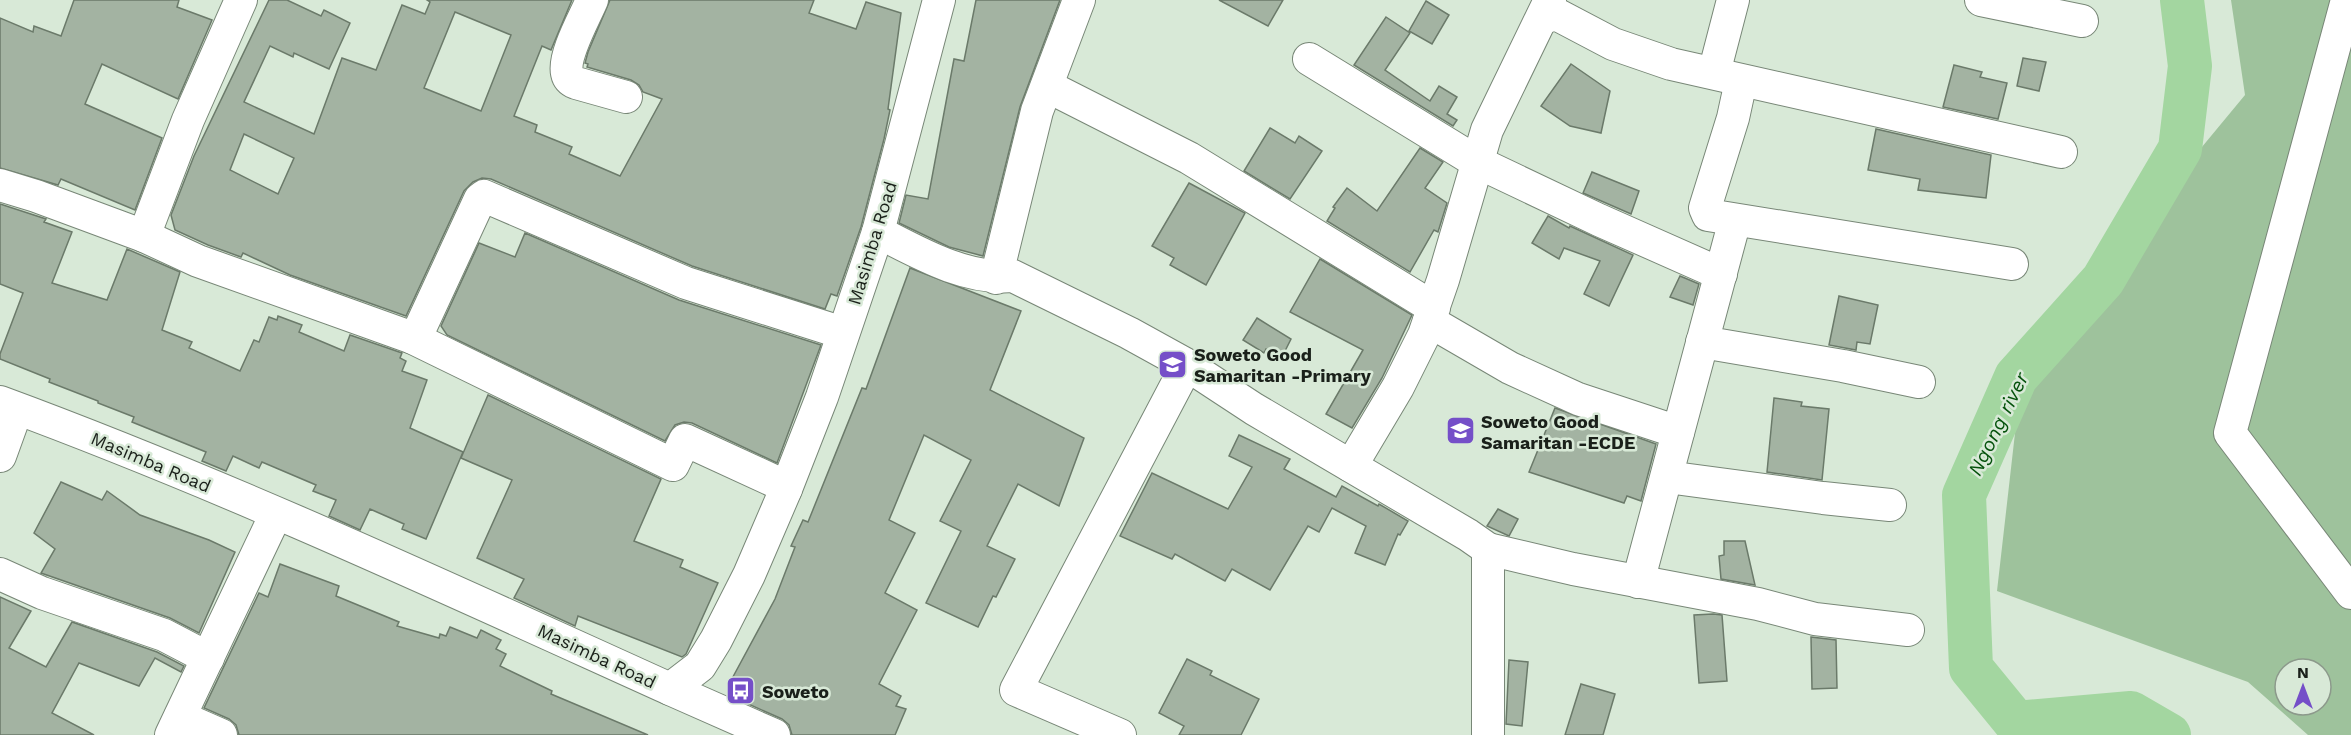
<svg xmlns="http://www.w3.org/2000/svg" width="2351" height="735" font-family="'Work Sans',sans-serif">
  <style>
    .green { fill: #9ec29c; fill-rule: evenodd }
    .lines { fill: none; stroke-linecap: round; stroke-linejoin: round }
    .river { stroke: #a3d6a0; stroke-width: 44 }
    .building { fill: #a3b3a2; stroke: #6b7a6a; stroke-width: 1.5; fill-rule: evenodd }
    .minor-casing { stroke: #788777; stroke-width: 34 }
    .minor { stroke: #fff; stroke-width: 32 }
    .labels { text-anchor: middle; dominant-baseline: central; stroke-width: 5; stroke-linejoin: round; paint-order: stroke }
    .street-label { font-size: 18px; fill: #1a201a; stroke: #d8e9d7 }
    .poi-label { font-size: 18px; font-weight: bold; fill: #1a201a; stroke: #d8e9d7; text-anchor: start }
    .water-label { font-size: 20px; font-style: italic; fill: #06530d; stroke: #d8e9d7 }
  </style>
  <rect width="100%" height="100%" fill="#d8e9d7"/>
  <path class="green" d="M2231,0h120v735h-43l-60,-53 -251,-91 26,-228 222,-268zM2285,669h36v36h-36z"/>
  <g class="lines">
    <polyline class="river" points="2169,735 2131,713 2016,723 1971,668 1964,495 2016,377 2103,280 2180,149 2190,66 2182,0"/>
  </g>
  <g class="building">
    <polygon points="74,0 179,0 177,7 212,20 178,99 102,64 85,104 162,138 135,210 61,179 58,185 0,168 0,18 33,32 34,26 61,36"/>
    <path d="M269,0h18l34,16 3,-6 26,13 -21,46 -35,-16 -1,4 -23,-11 -26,56 70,32 28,-76 34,12 26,-65 23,9 5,-12 -3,-2h145l-21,50 -9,-4 -28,70 23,9 -2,7 37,15 -3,7 51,22 42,-77 -19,-7 -4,-7 -8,-5 -44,-13 1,-3 -3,-1 3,-11 22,-52h204l-5,13 47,16 10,-27 35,11 -13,96 2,1 -6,29 -23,88 -24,69 -6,-2 -6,15 -133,-43 -201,-87 -9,-1 -9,4 -9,9 -58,125 -116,-41 -47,-22 -2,4 -33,-12 -33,-15 -4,-15 23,-59zM455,12l56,23 -30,76 -57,-23zM244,134l50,24 -16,36 -48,-24z"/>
    <polygon points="976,0 1060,0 1020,107 983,256 949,247 899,223 906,195 928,199 954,59 964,61"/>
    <polygon points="1219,0 1283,0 1268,26"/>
    <polygon points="1426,1 1449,15 1432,44 1409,31"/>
    <polygon points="1386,17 1410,33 1385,70 1430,101 1439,86 1457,97 1447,114 1457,120 1453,126 1354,65"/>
    <polygon points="2023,58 2046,62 2039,91 2017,86"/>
    <polygon points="1571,64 1610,91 1601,133 1570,126 1541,106"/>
    <polygon points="1954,65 1982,72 1980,77 2007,83 1998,119 1943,107"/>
    <polygon points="1270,128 1295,143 1299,136 1322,151 1290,199 1244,171"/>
    <polygon points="1876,129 1991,155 1986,198 1918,190 1920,179 1868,170"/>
    <polygon points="1420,148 1443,162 1425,188 1447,203 1438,232 1434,230 1410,272 1327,221 1335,208 1333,207 1347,188 1377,211"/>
    <polygon points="1592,172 1639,191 1631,214 1583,193"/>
    <polygon points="1189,183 1245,213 1206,285 1170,265 1174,258 1152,246"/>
    <polygon points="0,204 46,219 44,222 72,232 52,283 107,300 127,249 180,272 162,330 192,342 189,348 240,371 254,340 259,342 269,317 277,320 278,316 302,325 299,332 344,351 350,335 402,353 400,358 406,361 402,371 427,380 410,428 463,452 426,539 402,529 404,524 370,509 360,530 329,516 336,500 313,491 316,485 262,462 259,468 233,456 226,471 202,461 206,452 132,422 134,417 98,403 98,401 49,382 50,379 0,359 0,354 23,293 0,284"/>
    <polygon points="1548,216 1569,228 1570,226 1633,255 1609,306 1584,294 1600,261 1564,248 1559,259 1532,243"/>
    <polygon points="525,233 679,300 821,345 777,463 692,423 684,422 675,425 665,441 447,335 441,326 479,243 515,257"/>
    <polygon points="1320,259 1412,315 1382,378 1352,428 1326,414 1363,350 1290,312"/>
    <polygon points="910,268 1021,311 990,390 1084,438 1059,506 1018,484 987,546 1015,559 996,597 993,596 978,627 926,603 961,531 940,521 971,460 924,435 889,520 915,533 885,593 917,610 879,684 901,696 896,706 906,709 895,735 792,735 789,725 782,719 746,703 750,695 728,686 775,599 795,547 791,546 803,520 808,522 862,388 866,389"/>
    <polygon points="1680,276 1699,284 1693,305 1670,297"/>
    <polygon points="1839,296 1878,305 1870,344 1857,342 1856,350 1829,345"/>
    <polygon points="1257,318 1291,339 1282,357 1266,349 1264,353 1243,340"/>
    <polygon points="488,395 661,479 634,541 683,560 680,567 718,583 686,654 682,657 578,616 575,626 514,598 524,579 477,558 512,480 461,458"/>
    <polygon points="1774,398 1802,402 1801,406 1829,409 1822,480 1767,472"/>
    <polygon points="1555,408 1656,444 1641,501 1627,496 1624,503 1529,472"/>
    <polygon points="1239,435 1290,459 1284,469 1336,497 1342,486 1378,506 1379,504 1408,521 1400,535 1398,534 1385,565 1355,553 1366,526 1332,508 1319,532 1308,526 1270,590 1232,569 1225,581 1175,554 1172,559 1120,536 1152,473 1228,509 1252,467 1229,456"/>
    <polygon points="61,482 102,500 107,491 140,515 209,540 235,552 199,633 170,618 41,573 55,549 34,533"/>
    <polygon points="1498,509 1518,519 1509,536 1487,526"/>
    <polygon points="1724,541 1745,541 1755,585 1721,579 1719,556 1724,555"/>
    <polygon points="280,564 339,586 336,596 399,622 397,626 439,638 440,634 446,636 450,627 477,638 481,630 501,640 496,649 506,654 500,666 552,691 551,694 648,735 239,735 236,725 229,719 204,708 259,593 268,597"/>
    <polygon points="0,597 31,611 9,648 46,667 72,622 157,652 184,666 181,672 155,658 139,686 79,663 52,713 94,735 0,735"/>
    <polygon points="1713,614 1722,615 1727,681 1699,683 1694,615"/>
    <polygon points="1811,637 1836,640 1837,688 1812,689"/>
    <polygon points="1187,659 1212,671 1210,675 1259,699 1241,735 1179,735 1184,726 1159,713"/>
    <polygon points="1509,660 1528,662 1522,726 1506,724"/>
    <polygon points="1581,684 1615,694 1603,735 1565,735"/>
  </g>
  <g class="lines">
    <defs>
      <g id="minor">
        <path d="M592,0c-7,17 -29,55 -25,73 1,5 4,8 9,10l50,14"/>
        <polyline points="1981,0 2082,21"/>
        <polyline points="2347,0 2230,433 2351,593"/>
        <polyline points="1542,18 1556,14 1613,44 1671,64 2061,152"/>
        <polyline points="1309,59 1477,162 1599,220 1721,274"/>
        <polyline points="1714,73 1733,0"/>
        <polyline points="1741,81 1733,118 1705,208 1708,215 2012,264"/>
        <polyline points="1047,86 1189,158 1434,308"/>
        <polyline points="0,185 36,196 144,236 198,261 413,338 417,335 480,199 484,196 686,283 843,333"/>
        <path d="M878,232c41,21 87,48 135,44l116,57 58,32 67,44 214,126 20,14v186"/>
        <polyline points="144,236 188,120 241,0"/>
        <polyline points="996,278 1037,111 1079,0"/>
        <polyline points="1429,321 1510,368 1578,399 1678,432"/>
        <polyline points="413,338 673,465 685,440 774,481 786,489"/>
        <polyline points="1702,342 1843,366 1919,382"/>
        <path d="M0,402c228,84 449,187 670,287l30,-23 16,-26 33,-65 37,-86 36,-92 56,-165 61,-232"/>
        <polyline points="0,456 17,409"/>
        <polyline points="1351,466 1398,387 1424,335 1443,280 1487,130 1550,0"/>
        <polyline points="1667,477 1823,498 1890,505"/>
        <polyline points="1488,549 1573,569 1758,604 1815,619 1908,630"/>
        <polyline points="0,574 42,593 164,635 208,658"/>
        <polyline points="1638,582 1735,220"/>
        <polyline points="670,689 774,735"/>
        <polyline points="180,717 221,735"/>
        <polyline points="171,735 276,514"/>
        <polyline points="1120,735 1016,690 1187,365"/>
      </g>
    </defs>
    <use href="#minor" class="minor-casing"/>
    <use href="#minor" class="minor"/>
  </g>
  <defs>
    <symbol id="school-square" viewBox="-11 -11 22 22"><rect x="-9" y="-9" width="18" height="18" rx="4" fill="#754fc8" stroke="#d8e9d7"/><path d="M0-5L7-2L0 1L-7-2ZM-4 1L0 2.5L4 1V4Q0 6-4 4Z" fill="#fff"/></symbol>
    <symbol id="bus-square" viewBox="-11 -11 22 22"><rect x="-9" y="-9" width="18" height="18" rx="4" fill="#754fc8" stroke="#d8e9d7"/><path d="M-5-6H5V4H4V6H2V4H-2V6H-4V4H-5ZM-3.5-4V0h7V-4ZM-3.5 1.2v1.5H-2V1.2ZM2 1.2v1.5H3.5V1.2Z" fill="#fff"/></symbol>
  </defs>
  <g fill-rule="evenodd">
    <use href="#school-square" x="1156" y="348" width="33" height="33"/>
    <use href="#school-square" x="1444" y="414" width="33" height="33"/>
    <use href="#bus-square" x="724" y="674" width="33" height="33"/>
  </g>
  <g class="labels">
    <g class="street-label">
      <text transform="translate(872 243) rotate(-73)">Masimba Road</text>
      <text transform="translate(151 462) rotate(23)">Masimba Road</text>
      <text transform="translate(597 656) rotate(25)">Masimba Road</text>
    </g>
    <g class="poi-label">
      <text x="1194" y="354">Soweto Good<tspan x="1194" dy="21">Samaritan -Primary</tspan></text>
      <text x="1481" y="421">Soweto Good<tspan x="1481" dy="21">Samaritan -ECDE</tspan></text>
      <text x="762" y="691">Soweto</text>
    </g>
    <g class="water-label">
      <text transform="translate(1998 424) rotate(-64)">Ngong river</text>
    </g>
  </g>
  <g transform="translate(2303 687)"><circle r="28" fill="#d8e9d7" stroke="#8c998b" stroke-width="1.5"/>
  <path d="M0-4.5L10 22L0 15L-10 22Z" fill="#754fc8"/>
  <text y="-9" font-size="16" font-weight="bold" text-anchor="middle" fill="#1a201a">N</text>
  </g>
</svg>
